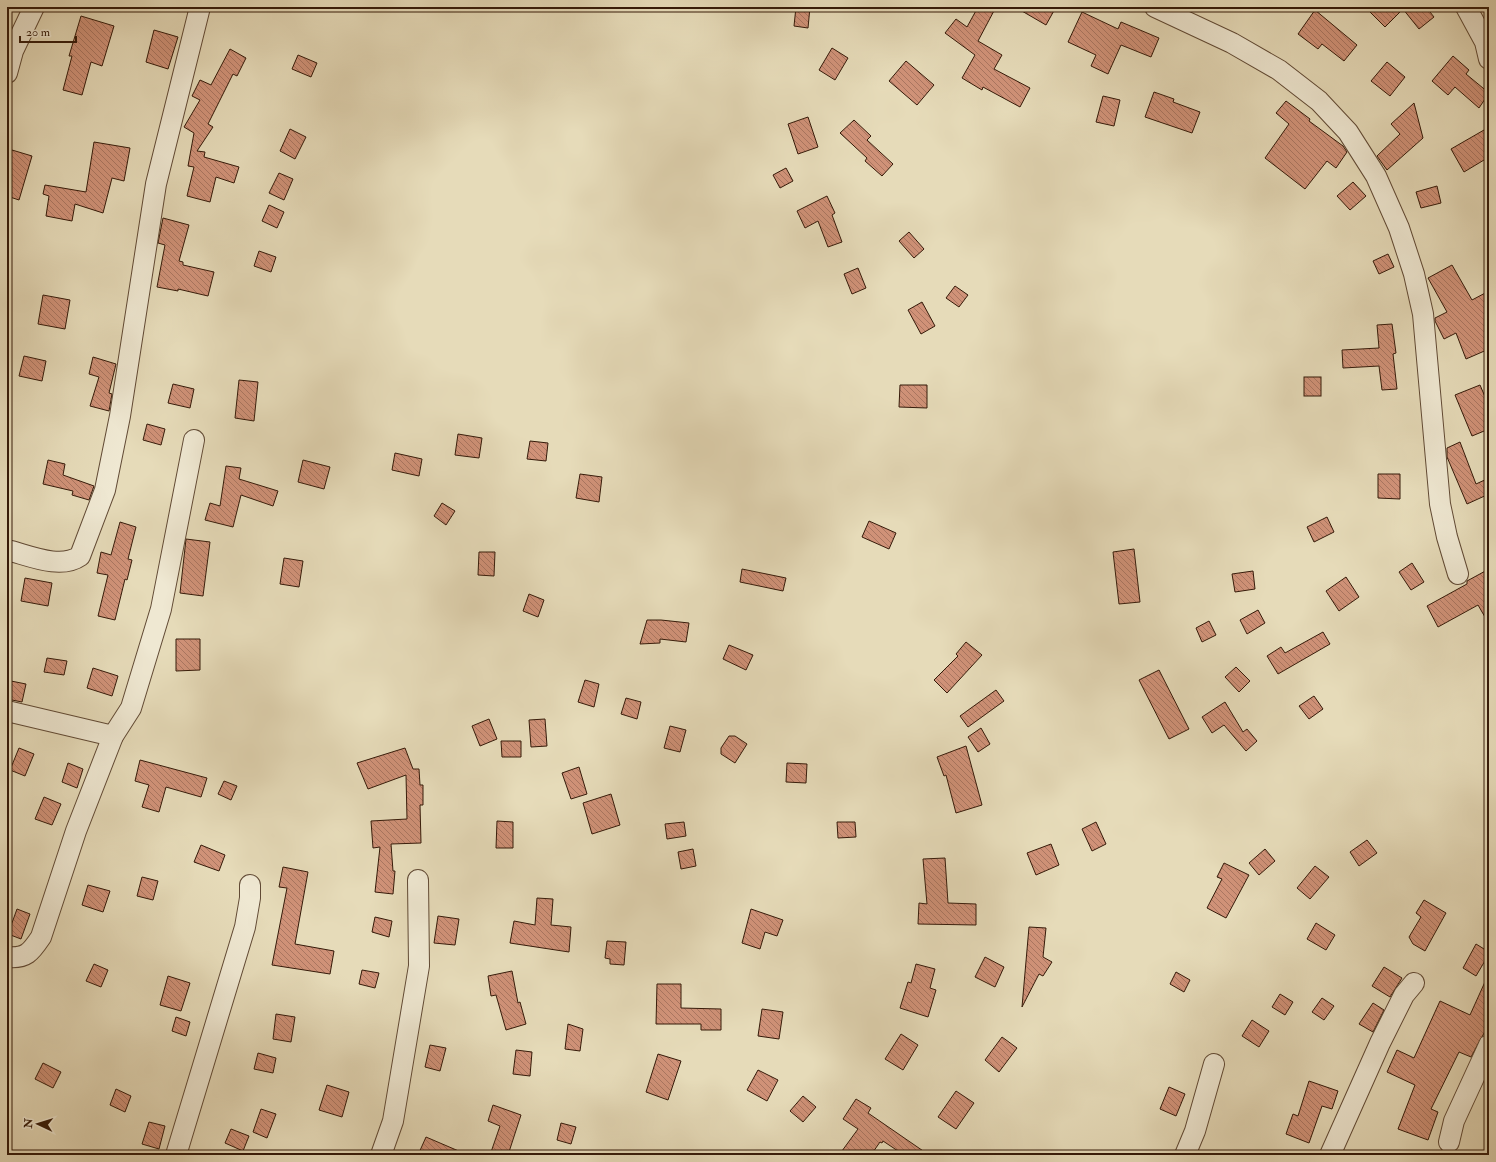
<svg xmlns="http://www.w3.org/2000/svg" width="1496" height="1162" font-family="'IM FELL Double Pica',serif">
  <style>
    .building { fill: url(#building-back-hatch); stroke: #351a09 }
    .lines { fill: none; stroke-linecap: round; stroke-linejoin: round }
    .street-casing { stroke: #614a35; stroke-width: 22 }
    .street { stroke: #efe8d2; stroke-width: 20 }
  </style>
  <defs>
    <pattern id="building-back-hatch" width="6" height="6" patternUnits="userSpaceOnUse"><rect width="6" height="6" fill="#d09278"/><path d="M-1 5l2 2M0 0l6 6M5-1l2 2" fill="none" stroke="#aa7661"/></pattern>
  </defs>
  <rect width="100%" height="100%" fill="#e6dbb9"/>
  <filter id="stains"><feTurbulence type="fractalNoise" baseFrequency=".005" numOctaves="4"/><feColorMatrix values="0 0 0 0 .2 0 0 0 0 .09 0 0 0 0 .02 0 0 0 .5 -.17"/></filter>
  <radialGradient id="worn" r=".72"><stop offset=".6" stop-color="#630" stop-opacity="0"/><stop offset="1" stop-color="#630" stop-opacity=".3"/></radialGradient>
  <g class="building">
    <polygon points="796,7 810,7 808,28 794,26"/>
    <polygon points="978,7 996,7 978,41 1002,55 994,69 1030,88 1020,107 983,87 982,90 962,78 975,55 945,33 956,19 967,27"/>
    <polygon points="1015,7 1056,7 1046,25"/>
    <polygon points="1365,7 1426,7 1434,17 1419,29 1403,9 1385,27"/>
    <polygon points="1315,10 1357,45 1344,61 1322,44 1318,49 1298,34"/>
    <polygon points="1082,12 1118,29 1121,22 1159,38 1151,57 1121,45 1108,74 1091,66 1096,55 1068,42"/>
    <polygon points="81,16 114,26 102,66 91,62 82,95 63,90 72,56 69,56"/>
    <polygon points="154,30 178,37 168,69 146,62"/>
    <polygon points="832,48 848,58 835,80 819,70"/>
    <polygon points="230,49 246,58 237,76 233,74 208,124 213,127 197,151 205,152 204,157 239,167 234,183 216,177 210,202 187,196 194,167 188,166 194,133 184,127 200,100 192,96 200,80 211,85"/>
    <polygon points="298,55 317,63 311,77 292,69"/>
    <polygon points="1453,56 1469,70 1466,74 1489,93 1479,108 1455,87 1448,95 1432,81"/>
    <polygon points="906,61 934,85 917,105 889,81"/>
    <polygon points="1387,62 1405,77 1390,96 1371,81"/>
    <polygon points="1154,92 1174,99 1173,102 1200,112 1192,133 1145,117"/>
    <polygon points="1103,96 1120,100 1114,126 1096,122"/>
    <polygon points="1286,101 1310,119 1309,121 1343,146 1347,152 1336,168 1327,161 1305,189 1265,158 1289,124 1276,113"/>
    <polygon points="1414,103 1423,138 1387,170 1377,156 1400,134 1391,124"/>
    <polygon points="808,117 818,147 798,154 788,124"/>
    <polygon points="854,120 871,136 867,140 893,164 882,176 865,161 867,158 840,133"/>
    <polygon points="290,129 306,137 295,159 280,151"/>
    <polygon points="1484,130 1489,138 1489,157 1464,172 1451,149"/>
    <polygon points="94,142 130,148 124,181 112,178 103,213 75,204 72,221 46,216 49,196 43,194 45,185 86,192"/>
    <polygon points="12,150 32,156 19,200 7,196 7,165"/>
    <polygon points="786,168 793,181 780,188 773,175"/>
    <polygon points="279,173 293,179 284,200 269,193"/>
    <polygon points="1353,182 1366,196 1350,210 1337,196"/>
    <polygon points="1437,186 1441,203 1421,208 1416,192"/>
    <polygon points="827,196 835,213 832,215 842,242 828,247 818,221 805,228 797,211"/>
    <polygon points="269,205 284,212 277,228 262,221"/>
    <polygon points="163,218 189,225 179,261 183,262 183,265 214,272 208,296 178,289 178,291 157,287 165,245 158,243"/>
    <polygon points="909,232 924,249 914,258 899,241"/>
    <polygon points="259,251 276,257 271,272 254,266"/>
    <polygon points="1388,254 1394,267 1379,274 1373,261"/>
    <polygon points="1452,265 1472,300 1489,291 1489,349 1466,359 1456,333 1444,339 1435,321 1435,318 1447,312 1428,278"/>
    <polygon points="858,268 866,288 852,294 844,274"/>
    <polygon points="955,286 968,295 959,307 946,298"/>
    <polygon points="43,295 70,300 65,329 38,324"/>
    <polygon points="922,302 935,326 921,334 908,310"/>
    <polygon points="1392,324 1396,353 1393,354 1397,389 1382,390 1379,366 1343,368 1342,350 1379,348 1377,325"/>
    <polygon points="24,356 46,361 42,381 19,376"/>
    <polygon points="93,357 116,364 109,393 112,394 109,411 90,406 99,377 89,374"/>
    <rect x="1304" y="377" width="17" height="19"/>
    <polygon points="239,380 258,382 254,421 235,418"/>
    <polygon points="173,384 194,389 190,408 168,403"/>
    <polygon points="900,385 927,385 927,408 899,407"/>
    <polygon points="1480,385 1489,406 1489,429 1472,436 1455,395"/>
    <polygon points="147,424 165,429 161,445 143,440"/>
    <polygon points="458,434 482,438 479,458 455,455"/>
    <polygon points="530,441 548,443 546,461 527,459"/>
    <polygon points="1460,442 1476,484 1489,478 1489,494 1467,504 1447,457 1447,448"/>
    <polygon points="395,453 422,459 419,476 392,470"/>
    <polygon points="48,460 65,464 63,475 94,486 89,500 72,495 73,491 43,484"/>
    <polygon points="303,460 330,467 324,489 298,482"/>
    <polygon points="226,466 241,468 239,479 278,491 273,506 241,495 233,527 205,520 210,503 220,506"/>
    <polygon points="580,474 602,477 599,502 576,498"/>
    <polygon points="1378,474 1400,474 1400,499 1378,498"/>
    <polygon points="442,503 455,511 446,525 434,516"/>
    <polygon points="1327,517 1334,532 1314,542 1307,527"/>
    <polygon points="869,521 896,533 889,549 862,537"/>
    <polygon points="120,522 136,527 128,559 132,560 127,580 125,579 115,620 98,616 108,575 97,573 101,552 111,555"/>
    <polygon points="186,539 210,542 203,596 180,593"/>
    <polygon points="1134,549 1140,602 1119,604 1113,552"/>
    <polygon points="479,552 495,552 494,576 478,575"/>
    <polygon points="284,558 303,561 299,587 280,584"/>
    <polygon points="1412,563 1424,582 1411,590 1399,572"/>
    <polygon points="742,569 786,578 783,591 740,582"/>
    <polygon points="1489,569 1489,624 1478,605 1438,627 1427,606 1467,584 1467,581"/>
    <polygon points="1253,571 1255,589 1235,592 1232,574"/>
    <polygon points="1346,577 1359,597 1339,611 1326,591"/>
    <polygon points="25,578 52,583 48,606 21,601"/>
    <polygon points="529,594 544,600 538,617 523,611"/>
    <polygon points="1258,610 1265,623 1247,634 1240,620"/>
    <polygon points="647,620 661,620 689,623 686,642 660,639 660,643 640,644"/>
    <polygon points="1209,621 1216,635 1202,642 1196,628"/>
    <polygon points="1323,632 1330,644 1278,674 1267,656 1281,647 1285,653"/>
    <polygon points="176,639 200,639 200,670 176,671"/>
    <polygon points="966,642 982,655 947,693 934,680 958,656 956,654"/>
    <polygon points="729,645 753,655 746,670 723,659"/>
    <polygon points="47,658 67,661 64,675 44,672"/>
    <polygon points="1236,667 1250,681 1239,692 1225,677"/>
    <polygon points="93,668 118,676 112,696 87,688"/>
    <polygon points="1159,670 1189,729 1169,739 1139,680"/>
    <polygon points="585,680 599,684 594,707 578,702"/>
    <polygon points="11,681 26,684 22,702 7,699"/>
    <polygon points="996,690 1004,701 968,727 960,716"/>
    <polygon points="1314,696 1323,709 1309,719 1299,706"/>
    <polygon points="626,698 641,702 637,719 621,714"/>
    <polygon points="1225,702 1243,732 1247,729 1257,741 1246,751 1224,725 1212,733 1202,717"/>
    <polygon points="489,719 497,739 480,746 472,726"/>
    <polygon points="545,719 547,746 531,747 529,720"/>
    <polygon points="670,726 686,730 680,752 664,748"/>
    <polygon points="981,728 990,744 978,752 968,737"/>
    <polygon points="729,736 735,736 747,744 735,763 721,754 721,748"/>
    <polygon points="501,741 521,741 521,757 502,757"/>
    <polygon points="966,746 982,805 956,813 946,775 944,776 937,757"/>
    <polygon points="19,748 34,754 25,776 10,770"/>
    <polygon points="405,748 413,769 419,769 420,785 423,785 423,805 420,805 421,843 391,844 393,871 395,871 393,894 375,892 380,847 373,848 371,821 407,819 406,775 368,789 357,763"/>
    <polygon points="140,760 207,778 201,797 166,787 159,812 142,807 149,785 135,781"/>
    <polygon points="68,763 83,769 77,788 62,782"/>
    <polygon points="787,763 807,764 806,783 786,782"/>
    <polygon points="579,767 587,794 571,799 562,773"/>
    <polygon points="224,781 237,786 231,800 218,794"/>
    <polygon points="611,794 620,825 592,834 583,803"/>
    <polygon points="44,797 61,804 52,825 35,819"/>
    <polygon points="497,821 513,822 513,848 496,848"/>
    <polygon points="684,822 686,836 667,839 665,824"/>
    <polygon points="837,822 855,822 856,837 838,838"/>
    <polygon points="1096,822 1106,844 1092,851 1082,829"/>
    <polygon points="1367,840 1377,853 1359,866 1350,852"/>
    <polygon points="1051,844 1059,865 1036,875 1027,853"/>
    <polygon points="201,845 225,855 219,871 194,862"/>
    <polygon points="693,849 696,866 681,869 678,852"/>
    <polygon points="1265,849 1275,861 1259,875 1249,863"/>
    <polygon points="945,858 948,903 976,904 976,925 918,924 919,903 927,904 923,859"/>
    <polygon points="1224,863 1249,875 1226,918 1207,908 1222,879 1217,877"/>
    <polygon points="1315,866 1329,877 1310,899 1297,888"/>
    <polygon points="283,867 308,872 295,944 334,951 330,974 272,965 287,888 279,887"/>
    <polygon points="142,877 158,881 153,900 137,896"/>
    <polygon points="88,885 110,891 103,912 82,905"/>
    <polygon points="537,898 553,899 551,925 571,927 569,952 510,943 514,921 535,925"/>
    <polygon points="1424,900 1446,913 1425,951 1413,944 1409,937 1421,917 1416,913"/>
    <polygon points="17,909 30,914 21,939 8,934"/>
    <polygon points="751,909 783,920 777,936 765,932 760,949 742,943"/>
    <polygon points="438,916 459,919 455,945 434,943"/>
    <polygon points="375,917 392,921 389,937 372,932"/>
    <polygon points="1316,923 1335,935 1326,950 1307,939"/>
    <polygon points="1029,927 1046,928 1043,957 1052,962 1043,976 1039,974 1022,1007"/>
    <polygon points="607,941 626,942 624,965 610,964 610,959 605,958"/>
    <polygon points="1476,944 1489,952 1489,954 1476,976 1463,968"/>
    <polygon points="985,957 1004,967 995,987 975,977"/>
    <polygon points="94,964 108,970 101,987 86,981"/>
    <polygon points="916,964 935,969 930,988 936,990 928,1017 900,1008 908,982 911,983"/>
    <polygon points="1384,967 1402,978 1390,997 1372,986"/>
    <polygon points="362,970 379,973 375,988 359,984"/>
    <polygon points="512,971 518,1003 520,1002 526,1024 506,1030 496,995 491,996 488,976"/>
    <polygon points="1176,972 1190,980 1184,992 1170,984"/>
    <polygon points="1489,973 1489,1024 1471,1057 1459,1052 1431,1109 1438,1112 1428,1140 1398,1129 1415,1085 1387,1072 1397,1050 1414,1058 1440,1001 1470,1015"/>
    <polygon points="168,976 190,983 181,1011 160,1005"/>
    <polygon points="657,984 681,984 681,1008 721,1009 721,1030 701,1030 701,1024 656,1024"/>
    <polygon points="1280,994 1293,1002 1285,1015 1272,1007"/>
    <polygon points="1322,998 1334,1006 1324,1020 1312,1012"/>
    <polygon points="1373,1003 1384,1010 1373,1032 1359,1024"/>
    <polygon points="762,1009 783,1012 779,1039 758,1036"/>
    <polygon points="276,1014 295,1017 291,1042 273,1039"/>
    <polygon points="176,1017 190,1022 186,1036 172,1031"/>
    <polygon points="1252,1020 1269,1031 1259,1047 1242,1036"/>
    <polygon points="568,1024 583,1029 580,1051 565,1049"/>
    <polygon points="901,1034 918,1045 903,1070 885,1059"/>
    <polygon points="1002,1037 1017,1048 999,1072 985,1060"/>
    <polygon points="430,1045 446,1048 440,1071 425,1067"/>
    <polygon points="516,1050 532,1052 530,1076 513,1074"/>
    <polygon points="258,1053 276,1058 273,1073 254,1069"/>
    <polygon points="658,1054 681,1061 668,1100 646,1092"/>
    <polygon points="43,1063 61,1072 53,1088 35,1079"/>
    <polygon points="758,1070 778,1080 767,1101 747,1090"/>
    <polygon points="1309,1081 1338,1091 1332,1109 1322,1106 1309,1143 1286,1134 1293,1114 1298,1116"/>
    <polygon points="327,1085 349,1092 342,1117 319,1110"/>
    <polygon points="1169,1087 1185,1094 1176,1116 1160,1109"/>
    <polygon points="116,1089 131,1096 125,1112 110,1105"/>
    <polygon points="956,1091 974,1103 956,1129 938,1117"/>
    <polygon points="803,1096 816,1107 803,1122 790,1111"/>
    <polygon points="856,1099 871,1108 868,1113 929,1155 904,1155 883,1141 882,1143 880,1142 871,1155 839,1155 858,1129 843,1119"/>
    <polygon points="493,1105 521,1115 508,1155 490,1155 500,1126 488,1121"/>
    <polygon points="261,1109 276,1114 267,1138 253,1132"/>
    <polygon points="149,1122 165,1126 159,1149 142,1144"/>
    <polygon points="561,1123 576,1127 571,1144 557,1140"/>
    <polygon points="231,1129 249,1136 243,1151 225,1143"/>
    <polygon points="426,1137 468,1155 418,1155"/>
  </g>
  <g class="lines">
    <defs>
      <g id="street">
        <polyline points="1155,7 1232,43 1279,70 1319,101 1348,132 1376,176 1399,228 1414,274 1423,314 1440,504 1447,537 1458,574"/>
        <polyline points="1466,7 1485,42 1489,59"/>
        <polyline points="7,73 13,51 34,7"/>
        <path d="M7,550c21,5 53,20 73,6l25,-66 15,-74 36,-232 44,-177"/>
        <polyline points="7,711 113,736"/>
        <path d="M7,957c19,2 24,-5 34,-20l35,-106 37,-95 18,-28 30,-99 33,-169"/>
        <polyline points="1449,1142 1454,1121 1489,1045"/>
        <polyline points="176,1155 245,927 250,898 250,885"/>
        <polyline points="381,1155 393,1121 419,966 418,880"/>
        <polyline points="1185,1155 1195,1131 1214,1064"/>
        <polyline points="1330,1155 1380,1043 1404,995 1414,983"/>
      </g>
    </defs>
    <use href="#street" class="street-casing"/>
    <use href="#street" class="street"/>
  </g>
  <rect width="1496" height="1162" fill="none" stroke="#e6dbb9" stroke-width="24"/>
  <rect x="8" y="8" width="1480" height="1146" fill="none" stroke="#351a09" stroke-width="2"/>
  <rect x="12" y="12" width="1472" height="1138" fill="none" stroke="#351a09"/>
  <g transform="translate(38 1124) rotate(274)" stroke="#efe8d2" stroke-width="3" paint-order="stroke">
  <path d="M0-3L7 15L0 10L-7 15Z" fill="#351a09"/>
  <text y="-6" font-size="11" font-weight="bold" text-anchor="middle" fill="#351a09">N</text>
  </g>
  <path d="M20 36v6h56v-6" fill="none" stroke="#351a09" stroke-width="2"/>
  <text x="26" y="36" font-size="12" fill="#351a09" stroke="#efe8d2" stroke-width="3" paint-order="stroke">20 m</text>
  <rect width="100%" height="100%" filter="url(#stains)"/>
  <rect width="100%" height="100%" fill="url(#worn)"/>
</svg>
